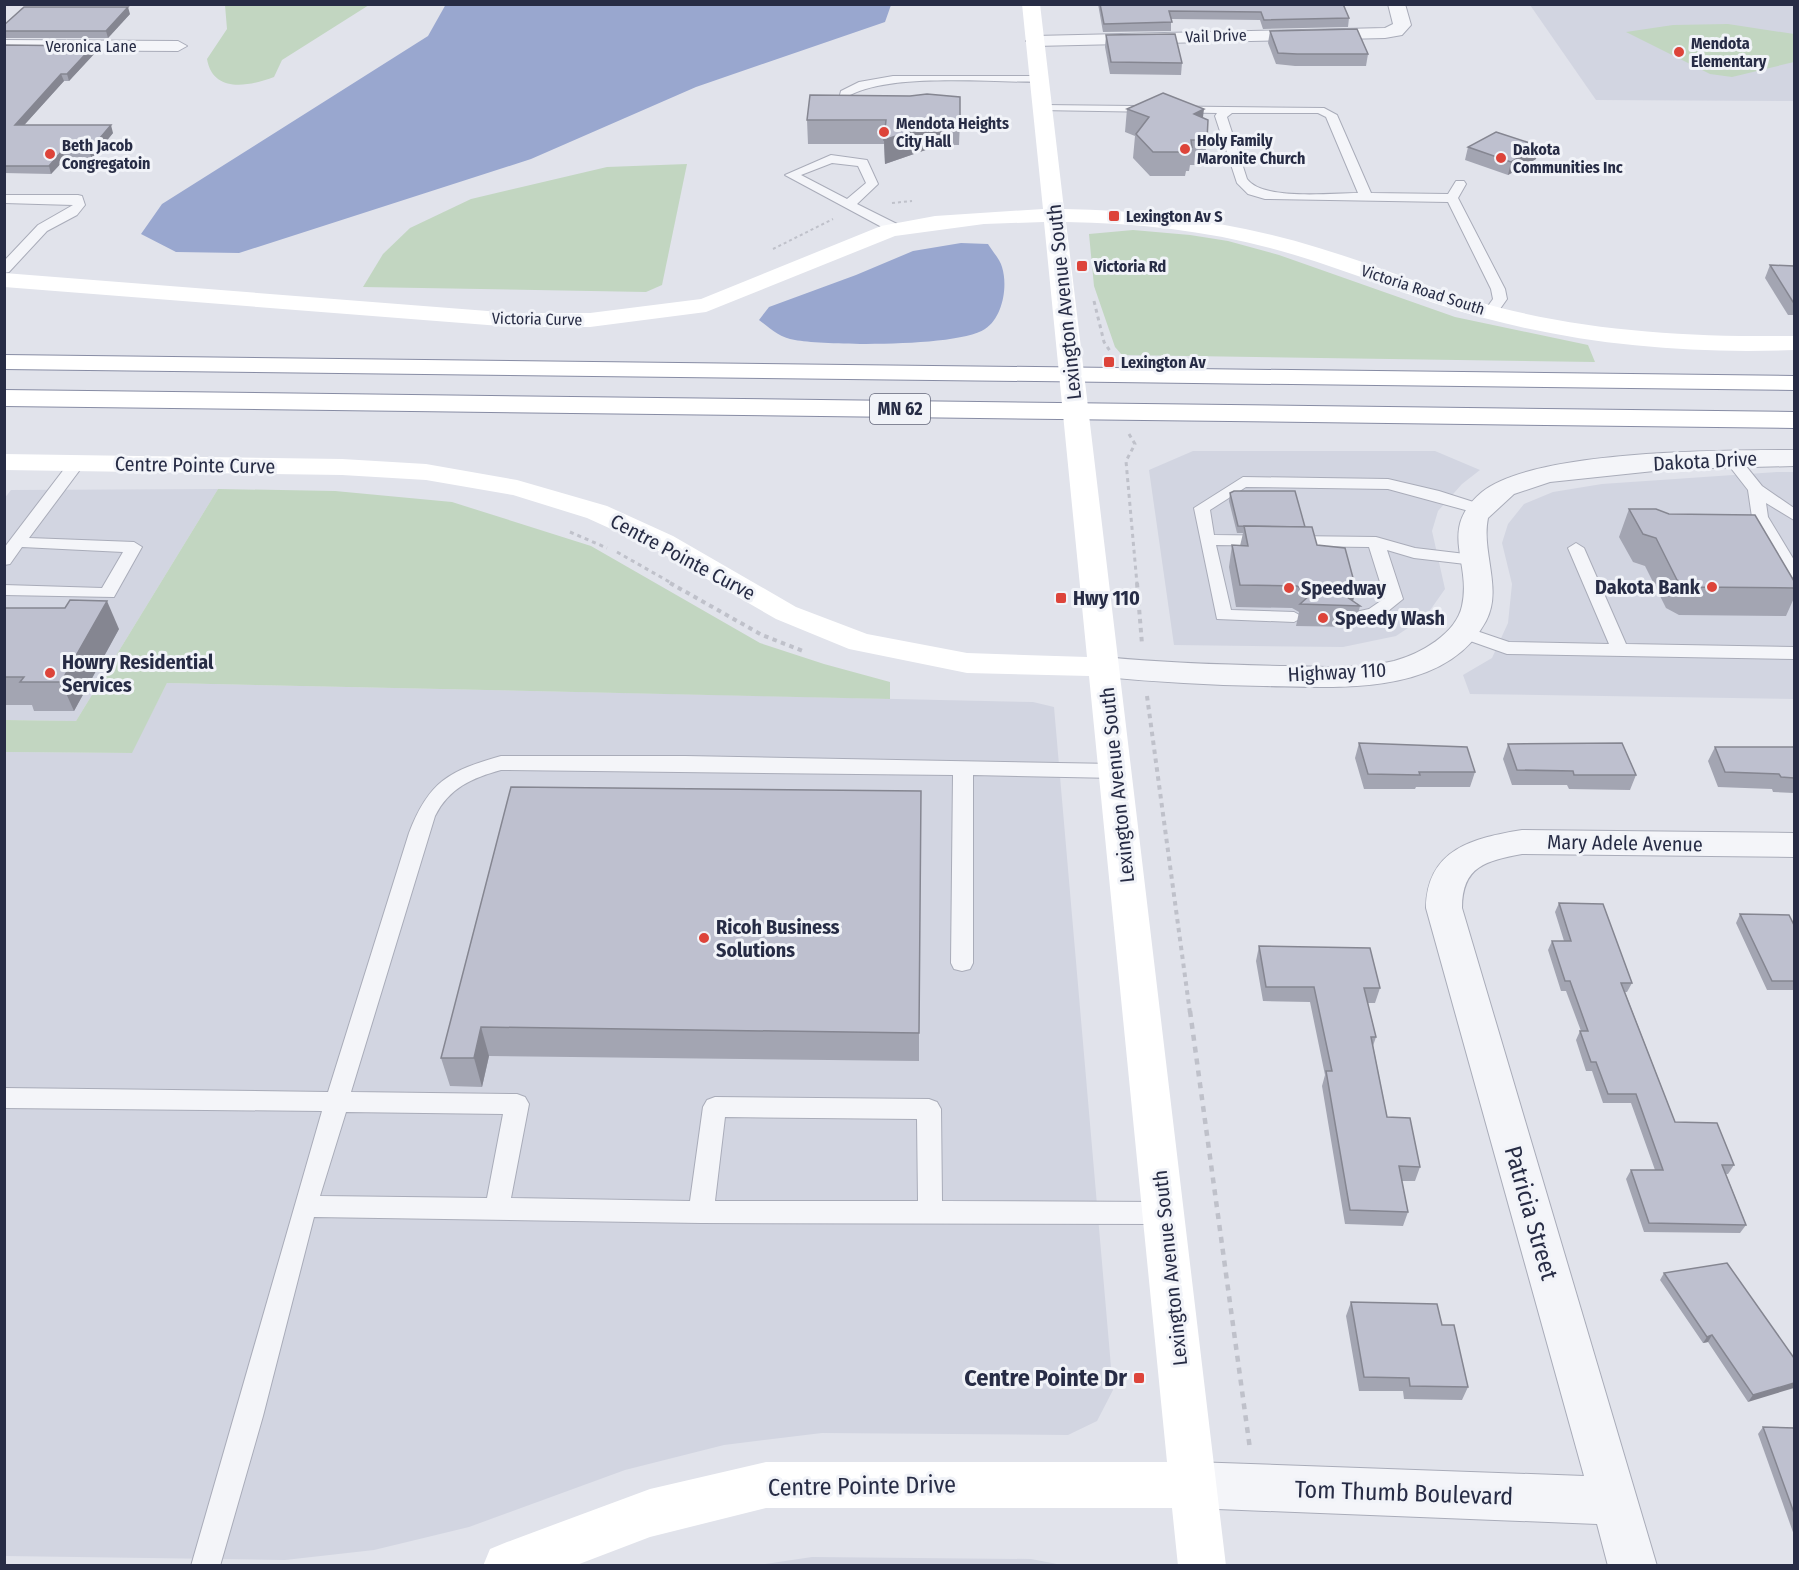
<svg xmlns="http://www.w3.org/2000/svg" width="1799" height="1570" font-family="'Fira Sans Condensed',sans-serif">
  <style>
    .built { fill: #d2d5e1 }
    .green { fill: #c2d6c1 }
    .water { fill: #99a7cf }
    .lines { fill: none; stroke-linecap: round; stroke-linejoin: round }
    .lane-casing { stroke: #a9acb9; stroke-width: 2 }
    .street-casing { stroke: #a9acb9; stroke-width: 2 }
    .highway-casing { stroke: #878ca4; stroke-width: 2 }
    .path-far3 { stroke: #bfc1ca; stroke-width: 2; stroke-dasharray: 3 3; stroke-linecap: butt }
    .path-far2 { stroke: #bfc1ca; stroke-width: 3; stroke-dasharray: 4 4; stroke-linecap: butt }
    .path-far1 { stroke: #bfc1ca; stroke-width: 4; stroke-dasharray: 4.5 4.5; stroke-linecap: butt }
    .path { stroke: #bfc1ca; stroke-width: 4.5; stroke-dasharray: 6 6; stroke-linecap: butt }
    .lane { fill: #f4f5f9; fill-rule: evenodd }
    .street { fill: #f4f5f9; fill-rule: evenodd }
    .secondary { fill: #fff; fill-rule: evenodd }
    .highway { fill: #fff; fill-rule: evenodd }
    .wall { fill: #a3a5b2 }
    .shaded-wall { fill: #858691 }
    .building { fill: #bec0cf; stroke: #858691; stroke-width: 1.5 }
    .poi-dot { fill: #dd443a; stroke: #f1f3f8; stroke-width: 2 }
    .labels { text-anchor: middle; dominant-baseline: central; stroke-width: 6; stroke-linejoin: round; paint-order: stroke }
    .far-street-label { font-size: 16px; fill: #272c45; stroke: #f1f3f8 }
    .far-poi-label { font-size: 16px; font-weight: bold; fill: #272c45; stroke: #f1f3f8; text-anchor: start }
    .shield { fill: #f1f3f8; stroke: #64687b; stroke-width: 1.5 }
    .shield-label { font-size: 18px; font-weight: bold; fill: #272c45 }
    .street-label { font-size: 20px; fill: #272c45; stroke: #f1f3f8 }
    .poi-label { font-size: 20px; font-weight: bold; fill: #272c45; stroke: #f1f3f8; text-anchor: start }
    .near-street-label { font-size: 24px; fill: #272c45; stroke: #f1f3f8 }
    .near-poi-label { font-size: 24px; font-weight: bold; fill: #272c45; stroke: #f1f3f8; text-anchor: end }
  </style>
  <rect width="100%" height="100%" fill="#e1e3eb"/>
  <g class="built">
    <polygon points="1530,5 1794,5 1794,101 1596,100"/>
    <polygon points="1193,451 1435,451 1480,470 1462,484 1438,511 1432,531 1445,589 1426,616 1396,636 1343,647 1174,645 1149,470"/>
    <polygon points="1777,472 1794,472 1794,699 1470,694 1463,675 1492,658 1508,623 1512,584 1502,543 1508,524 1524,504 1553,492 1602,484"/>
    <polygon points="218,489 76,721 5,720 4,499 11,490"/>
    <polygon points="167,683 1033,702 1054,707 1113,1390 1097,1421 1068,1435 822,1433 724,1445 625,1470 469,1527 374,1550 285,1560 5,1556 5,752 131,753"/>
    <polygon points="812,1557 1031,1559 1062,1565 759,1565"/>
  </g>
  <g class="green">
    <path d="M225,5v-1l144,1 -87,55 -8,17c-24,9 -61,17 -67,-18l20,-30z"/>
    <polygon points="1728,24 1794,34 1794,62 1732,77 1710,74 1626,32 1673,25"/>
    <polygon points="687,164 662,285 646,292 363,287 383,254 410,228 471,199 607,167"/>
    <polygon points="1133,230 1190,235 1228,241 1279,255 1455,317 1588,345 1595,362 1122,355 1115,347 1094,286 1089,234"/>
    <polygon points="218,489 335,491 452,502 591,546 760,643 824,664 890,682 890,699 167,683 132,753 5,752 5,720 76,721"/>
  </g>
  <g class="water">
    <polygon points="446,4 891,4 891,5 885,22 696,87 531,159 239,253 176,252 141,234 162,204 428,36"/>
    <path d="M961,243l27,1c4,7 12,15 14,23 6,19 1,50 -17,62 -26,18 -157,17 -190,11 -15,-2 -24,-11 -36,-20l10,-13 87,-32 57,-24z"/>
  </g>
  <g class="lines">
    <defs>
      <g id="lane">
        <path d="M893,76h146l6,3 -6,3c-51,0 -146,-9 -189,13l-4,17 -10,-2 5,-19 18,-9z"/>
        <path d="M1043,105l281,3 13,7 34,78 77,1 8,-13h8l2,3 -8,14 47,91 2,10 -12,17 -5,1 -7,-4 10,-14 -2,-10 -43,-87 -183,-3 -17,-5 -11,-11 -22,-67 2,-3 -178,-3v-4zM1232,113h86l8,4 32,76c-26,0 -95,8 -111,-14l-20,-62z"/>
        <path d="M831,155l36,5 11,24 -21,20 44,22v6h-10l-106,-57zM832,163l26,3 8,17 -19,16 -46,-24z"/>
        <polygon points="4,195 78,195 82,196 85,205 77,215 47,231 9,272 4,273 4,261 38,225 73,205 4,203"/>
        <polygon points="1731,453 1737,455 1762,486 1794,508 1794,520 1766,503 1768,517 1794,560 1794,578 1788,577 1752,517 1748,490 1723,458"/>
        <polygon points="77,458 85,463 29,538 134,542 142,547 114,597 4,595 4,585 102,588 123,552 22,547 10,564 4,565 4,548 71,460"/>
        <polygon points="1243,477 1388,479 1439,491 1486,506 1488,509 1480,514 1388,489 1246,487 1210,510 1214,535 1376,537 1415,548 1474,555 1482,560 1474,565 1414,558 1387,550 1403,599 1382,616 1353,623 1344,618 1347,614 1369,609 1385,598 1369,547 1216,545 1231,610 1294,612 1303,617 1294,622 1217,619 1194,508"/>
        <polygon points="1576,543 1584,548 1626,644 1794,647 1794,659 1507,654 1456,636 1453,632 1462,626 1509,642 1609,644 1568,548"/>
        <path d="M501,756h184l430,8 7,2 3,5 -3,5 -7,2 -142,-3v188l-3,6 -8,2 -8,-2 -3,-6 2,-188 -452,-5c-29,8 -52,18 -66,46l-84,276 166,2 8,3 4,7 -18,94 179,3 13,-94 4,-7 8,-3 214,2 8,3 4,7 1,92 222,1 9,3 3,8 -3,8 -9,3 -463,-1 -387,-6 -51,199 -43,150h-29l131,-455 -318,-3v-20l324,4 81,-259c20,-52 40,-62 92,-77zM346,1112l157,2 -16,84 -167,-2zM725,1117l192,2 1,82h-203z"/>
      </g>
      <g id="street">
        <polygon points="1388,4 1405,4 1411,25 1402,35 1385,38 1035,46 1026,41 1035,36 1385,28 1393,24"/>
        <polygon points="4,40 178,41 187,46 178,51 4,50"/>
        <path d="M1794,450v16l-121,3 -123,13 -36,12 -26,24c-7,34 15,71 -2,103 -41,77 -151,66 -223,65 -53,-1 -106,-4 -159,-9l-11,-3 -4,-7 4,-7 11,-3c62,6 124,8 186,9 34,1 71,3 104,-5 26,-7 62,-27 68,-55 10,-45 -25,-76 20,-114 52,-42 242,-42 312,-42z"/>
        <path d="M1522,830l272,3v24l-272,-3c-36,7 -60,12 -60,54l195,658h-49l-11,-42 -404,-16 -17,-6 -7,-17 7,-17 17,-6 391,14 -158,-568c1,-59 47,-70 96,-78z"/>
      </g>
      <g id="highway">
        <polygon points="4,355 1794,376 1794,390 4,369"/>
        <polygon points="4,390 1794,412 1794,428 4,406"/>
      </g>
    </defs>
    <use href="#lane" class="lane-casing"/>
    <use href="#street" class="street-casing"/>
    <use href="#highway" class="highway-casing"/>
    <g class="path-far3">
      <polyline points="892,203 912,201"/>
      <polyline points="773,249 833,219"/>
    </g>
    <g class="path-far2">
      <polyline points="1094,301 1104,342 1110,351"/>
      <polyline points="1129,434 1135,444 1126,461 1137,584"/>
      <polyline points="570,532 607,548"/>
      <polyline points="617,552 673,584"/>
    </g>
    <g class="path-far1">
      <polyline points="670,583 762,635 803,651"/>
      <polyline points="1137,583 1142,644"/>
      <polyline points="1147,696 1190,1013"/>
    </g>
    <polyline class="path" points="1190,1011 1250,1449"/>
    <use href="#lane" class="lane"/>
    <use href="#street" class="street"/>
    <path class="secondary" d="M1022,4h18l24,205c87,1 173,14 255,39 61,18 120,45 182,60 96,24 194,29 293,28v14c-104,4 -209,-5 -310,-32 -69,-18 -134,-48 -203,-67 -70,-20 -143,-28 -215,-29l160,1344h-48l-6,-58h-406l-116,29 -76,29h-91l7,-17 17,-7 143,-53 116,-27h401l-78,-786 -122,-3 -118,-24 -73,-30 -123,-71 -66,-30 -74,-23 -87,-15 -84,-5 -338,-5v-16l338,5 84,5 91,16 90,26 66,30 123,71 71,27 100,19 120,4 -43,-435 -60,2 -89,12 -189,76 -116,15h-77l-509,-40v-14l509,40h77l111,-14 180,-73 54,-10 108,-7z"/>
    <use href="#highway" class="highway"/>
  </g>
  <g class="wall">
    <polygon points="1098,4 1343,4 1349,18 1348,27 1263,29 1260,20 1171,19 1171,31 1103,32"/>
    <polygon points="130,14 108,38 4,38 4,25"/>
    <polygon points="1270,31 1368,54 1366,66 1295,66 1276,64 1268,43"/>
    <polygon points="1106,35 1182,63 1181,75 1110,74 1105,47"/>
    <polygon points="4,45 95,53 69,81 64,81 24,125 113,133 92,159 65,159 51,174 4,173"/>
    <polygon points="1127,109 1203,118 1207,140 1204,165 1190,165 1189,171 1186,171 1185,176 1150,176 1133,158 1135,136 1125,132"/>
    <polygon points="807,120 960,121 959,145 940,145 885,164 884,144 808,144"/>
    <polygon points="1468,147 1536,159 1508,175 1465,160"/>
    <polygon points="1770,265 1794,266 1794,315 1788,315 1765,278"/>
    <polygon points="1230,493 1305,527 1317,545 1356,589 1353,601 1360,606 1355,627 1296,626 1299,612 1292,608 1236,607 1229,567 1232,545 1240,546 1243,533 1237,533 1229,501"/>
    <polygon points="1629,509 1794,581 1794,598 1786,616 1679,615 1666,608 1645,566 1633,562 1619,537"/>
    <polygon points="4,608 119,629 74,711 34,711 32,705 4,705"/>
    <polygon points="1359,743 1475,772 1470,787 1416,787 1415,789 1364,789 1355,758"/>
    <polygon points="1508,744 1636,775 1630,790 1569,789 1567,785 1512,785 1503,759"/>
    <polygon points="1715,747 1794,747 1794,793 1773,792 1772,789 1718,787 1708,761"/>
    <polygon points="511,787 919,1033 919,1061 489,1056 482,1087 450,1086 441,1058"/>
    <polygon points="1559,903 1632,983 1627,992 1625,992 1675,1122 1734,1165 1728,1174 1726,1174 1746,1225 1740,1233 1644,1232 1626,1179 1631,1170 1655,1170 1631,1103 1603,1103 1592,1071 1586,1071 1576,1040 1580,1031 1581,1031 1566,991 1561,991 1548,950 1552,941 1564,941 1555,912"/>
    <polygon points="1740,914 1794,925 1794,992 1794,990 1767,990 1736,923"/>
    <polygon points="1259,946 1380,988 1375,1003 1368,1003 1376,1037 1373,1046 1387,1117 1420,1167 1415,1181 1402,1181 1408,1212 1403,1226 1345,1224 1322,1086 1325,1075 1310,1002 1263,1001 1256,961"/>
    <polygon points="1664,1273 1794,1358 1748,1402 1708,1342 1703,1343 1660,1280"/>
    <polygon points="1351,1302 1442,1325 1468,1387 1462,1400 1404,1399 1403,1391 1359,1391 1346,1316"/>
    <polygon points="1763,1427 1794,1428 1794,1535 1758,1434"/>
  </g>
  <g class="shaded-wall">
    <polygon points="128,7 130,14 108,38 106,31"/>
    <polygon points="93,46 95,53 69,81 67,74"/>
    <polygon points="61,74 64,81 18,132 15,125"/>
    <polygon points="1204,109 1201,133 1194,114"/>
    <polygon points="941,121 940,145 885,164 884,140"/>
    <polygon points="111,125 113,133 92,159 89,151"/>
    <polygon points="1539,146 1536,159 1508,175 1511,162"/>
    <polygon points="62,151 65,159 51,174 49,166"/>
    <polygon points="1356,589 1352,605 1347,597 1350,591"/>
    <polygon points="107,601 119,629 74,711 61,682"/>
    <polygon points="481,1027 489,1056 482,1087 474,1058"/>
    <polygon points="1712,1335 1708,1342 1703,1343 1707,1337"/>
    <polygon points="1794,1383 1794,1388 1748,1402 1753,1395"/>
  </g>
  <g class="building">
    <polygon points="1100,4 1343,4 1349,18 1264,20 1261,12 1169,11 1172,22 1104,24"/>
    <polygon points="24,7 128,7 106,31 4,31 4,25"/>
    <polygon points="1357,29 1368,54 1297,54 1278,53 1270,31"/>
    <polygon points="1175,34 1182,63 1111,62 1106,35"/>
    <polygon points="4,45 93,46 67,74 61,74 15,125 111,125 89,151 62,151 49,166 4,166"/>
    <polygon points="1163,93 1204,109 1194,114 1208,120 1207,140 1191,140 1192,147 1187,146 1188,152 1153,152 1136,134 1149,117 1127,109"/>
    <polygon points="927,94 960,97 960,121 941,121 884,140 886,120 807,120 810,95 910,96"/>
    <polygon points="1496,132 1539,146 1511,162 1468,147"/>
    <polygon points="1770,265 1794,266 1794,302 1793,302"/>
    <polygon points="1234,491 1295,491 1305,527 1238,526 1230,493"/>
    <polygon points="1629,509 1656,509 1669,514 1755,515 1794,581 1794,588 1691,587 1677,580 1656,538 1643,534"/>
    <polygon points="1244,526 1312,527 1317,545 1345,548 1356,589 1350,591 1347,597 1360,606 1300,604 1310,595 1297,586 1240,585 1232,545 1248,546"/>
    <polygon points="70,600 107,601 61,682 20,682 24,677 4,677 4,608 65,608"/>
    <polygon points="1359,743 1467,747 1475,772 1419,772 1420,775 1368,774"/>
    <polygon points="1622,743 1636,775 1574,775 1573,771 1517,770 1508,744"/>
    <polygon points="1715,747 1794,747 1794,778 1781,777 1779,774 1725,772"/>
    <polygon points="511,787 921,791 919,1033 481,1027 474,1058 441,1058"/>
    <polygon points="1559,903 1603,904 1632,983 1621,983 1675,1122 1717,1123 1734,1165 1722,1165 1746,1225 1649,1223 1631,1170 1663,1170 1636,1094 1608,1094 1596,1062 1591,1062 1580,1031 1588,1031 1570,981 1565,981 1552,941 1571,941"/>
    <polygon points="1740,914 1789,915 1794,925 1794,981 1772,981"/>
    <polygon points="1259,946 1370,948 1380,988 1364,988 1376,1037 1371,1037 1387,1117 1410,1118 1420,1167 1399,1166 1408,1212 1350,1210 1326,1071 1332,1071 1314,987 1266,987"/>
    <polygon points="1727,1263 1794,1358 1794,1383 1753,1395 1712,1335 1707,1337 1664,1273"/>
    <polygon points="1351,1302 1437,1304 1442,1325 1454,1325 1468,1387 1410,1386 1409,1378 1364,1377"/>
    <polygon points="1763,1427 1794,1428 1794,1513"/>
  </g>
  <g class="poi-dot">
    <circle cx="1679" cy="52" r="6"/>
    <circle cx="884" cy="132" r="6"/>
    <circle cx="1185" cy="149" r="6"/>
    <circle cx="50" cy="154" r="6"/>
    <circle cx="1501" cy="158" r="6"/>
    <rect x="1108" y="210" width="12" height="12" rx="3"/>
    <rect x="1076" y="260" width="12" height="12" rx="3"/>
    <rect x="1103" y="356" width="12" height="12" rx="3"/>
    <circle cx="1712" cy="587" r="6"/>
    <circle cx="1289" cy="588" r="6"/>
    <rect x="1055" y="592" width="12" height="12" rx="3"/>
    <circle cx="1323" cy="618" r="6"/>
    <circle cx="50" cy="673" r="6"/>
    <circle cx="704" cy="938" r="6"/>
    <rect x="1133" y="1372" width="12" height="12" rx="3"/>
  </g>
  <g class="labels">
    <g class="far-street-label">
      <text transform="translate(1216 36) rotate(-2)">Vail Drive</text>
      <text x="91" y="46">Veronica Lane</text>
      <text transform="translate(1423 290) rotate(18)">Victoria Road South</text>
      <text transform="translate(537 319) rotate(1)">Victoria Curve</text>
    </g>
    <g class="far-poi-label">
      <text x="1691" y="43">Mendota<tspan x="1691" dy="18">Elementary</tspan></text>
      <text x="896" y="123">Mendota Heights<tspan x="896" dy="18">City Hall</tspan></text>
      <text x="1197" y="140">Holy Family<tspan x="1197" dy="18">Maronite Church</tspan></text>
      <text x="62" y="145">Beth Jacob<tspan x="62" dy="18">Congregatoin</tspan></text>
      <text x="1513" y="149">Dakota<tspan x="1513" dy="18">Communities Inc</tspan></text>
      <text x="1126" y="216">Lexington Av S</text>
      <text x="1094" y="266">Victoria Rd</text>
      <text x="1121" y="362">Lexington Av</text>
    </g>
    <rect class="shield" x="870" y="394" width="60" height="30" rx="4.5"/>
    <g class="shield-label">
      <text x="900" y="409">MN 62</text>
    </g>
    <g class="street-label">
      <text transform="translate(1064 302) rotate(-96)">Lexington Avenue South</text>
      <text transform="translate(1705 461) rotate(-3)">Dakota Drive</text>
      <text transform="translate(195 465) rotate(1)">Centre Pointe Curve</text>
      <text transform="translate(683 557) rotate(28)">Centre Pointe Curve</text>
      <text transform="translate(1337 672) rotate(-3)">Highway 110</text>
      <text transform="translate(1117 785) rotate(-96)">Lexington Avenue South</text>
      <text transform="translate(1625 843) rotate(1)">Mary Adele Avenue</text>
      <text transform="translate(1170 1268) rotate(-96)">Lexington Avenue South</text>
    </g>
    <g class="poi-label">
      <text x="1700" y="587" text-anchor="end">Dakota Bank</text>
      <text x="1301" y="588">Speedway</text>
      <text x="1073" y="598">Hwy 110</text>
      <text x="1335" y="618">Speedy Wash</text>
      <text x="62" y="662">Howry Residential<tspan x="62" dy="23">Services</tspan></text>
      <text x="716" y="927">Ricoh Business<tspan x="716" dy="23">Solutions</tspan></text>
    </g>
    <g class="near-street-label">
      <text transform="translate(1531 1213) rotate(74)">Patricia Street</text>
      <text transform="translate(862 1486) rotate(-1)">Centre Pointe Drive</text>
      <text transform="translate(1404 1493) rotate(2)">Tom Thumb Boulevard</text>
    </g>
    <g class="near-poi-label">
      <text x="1127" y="1378">Centre Pointe Dr</text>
    </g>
  </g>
  <rect width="1799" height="1570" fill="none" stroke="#272c45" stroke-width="12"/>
</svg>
